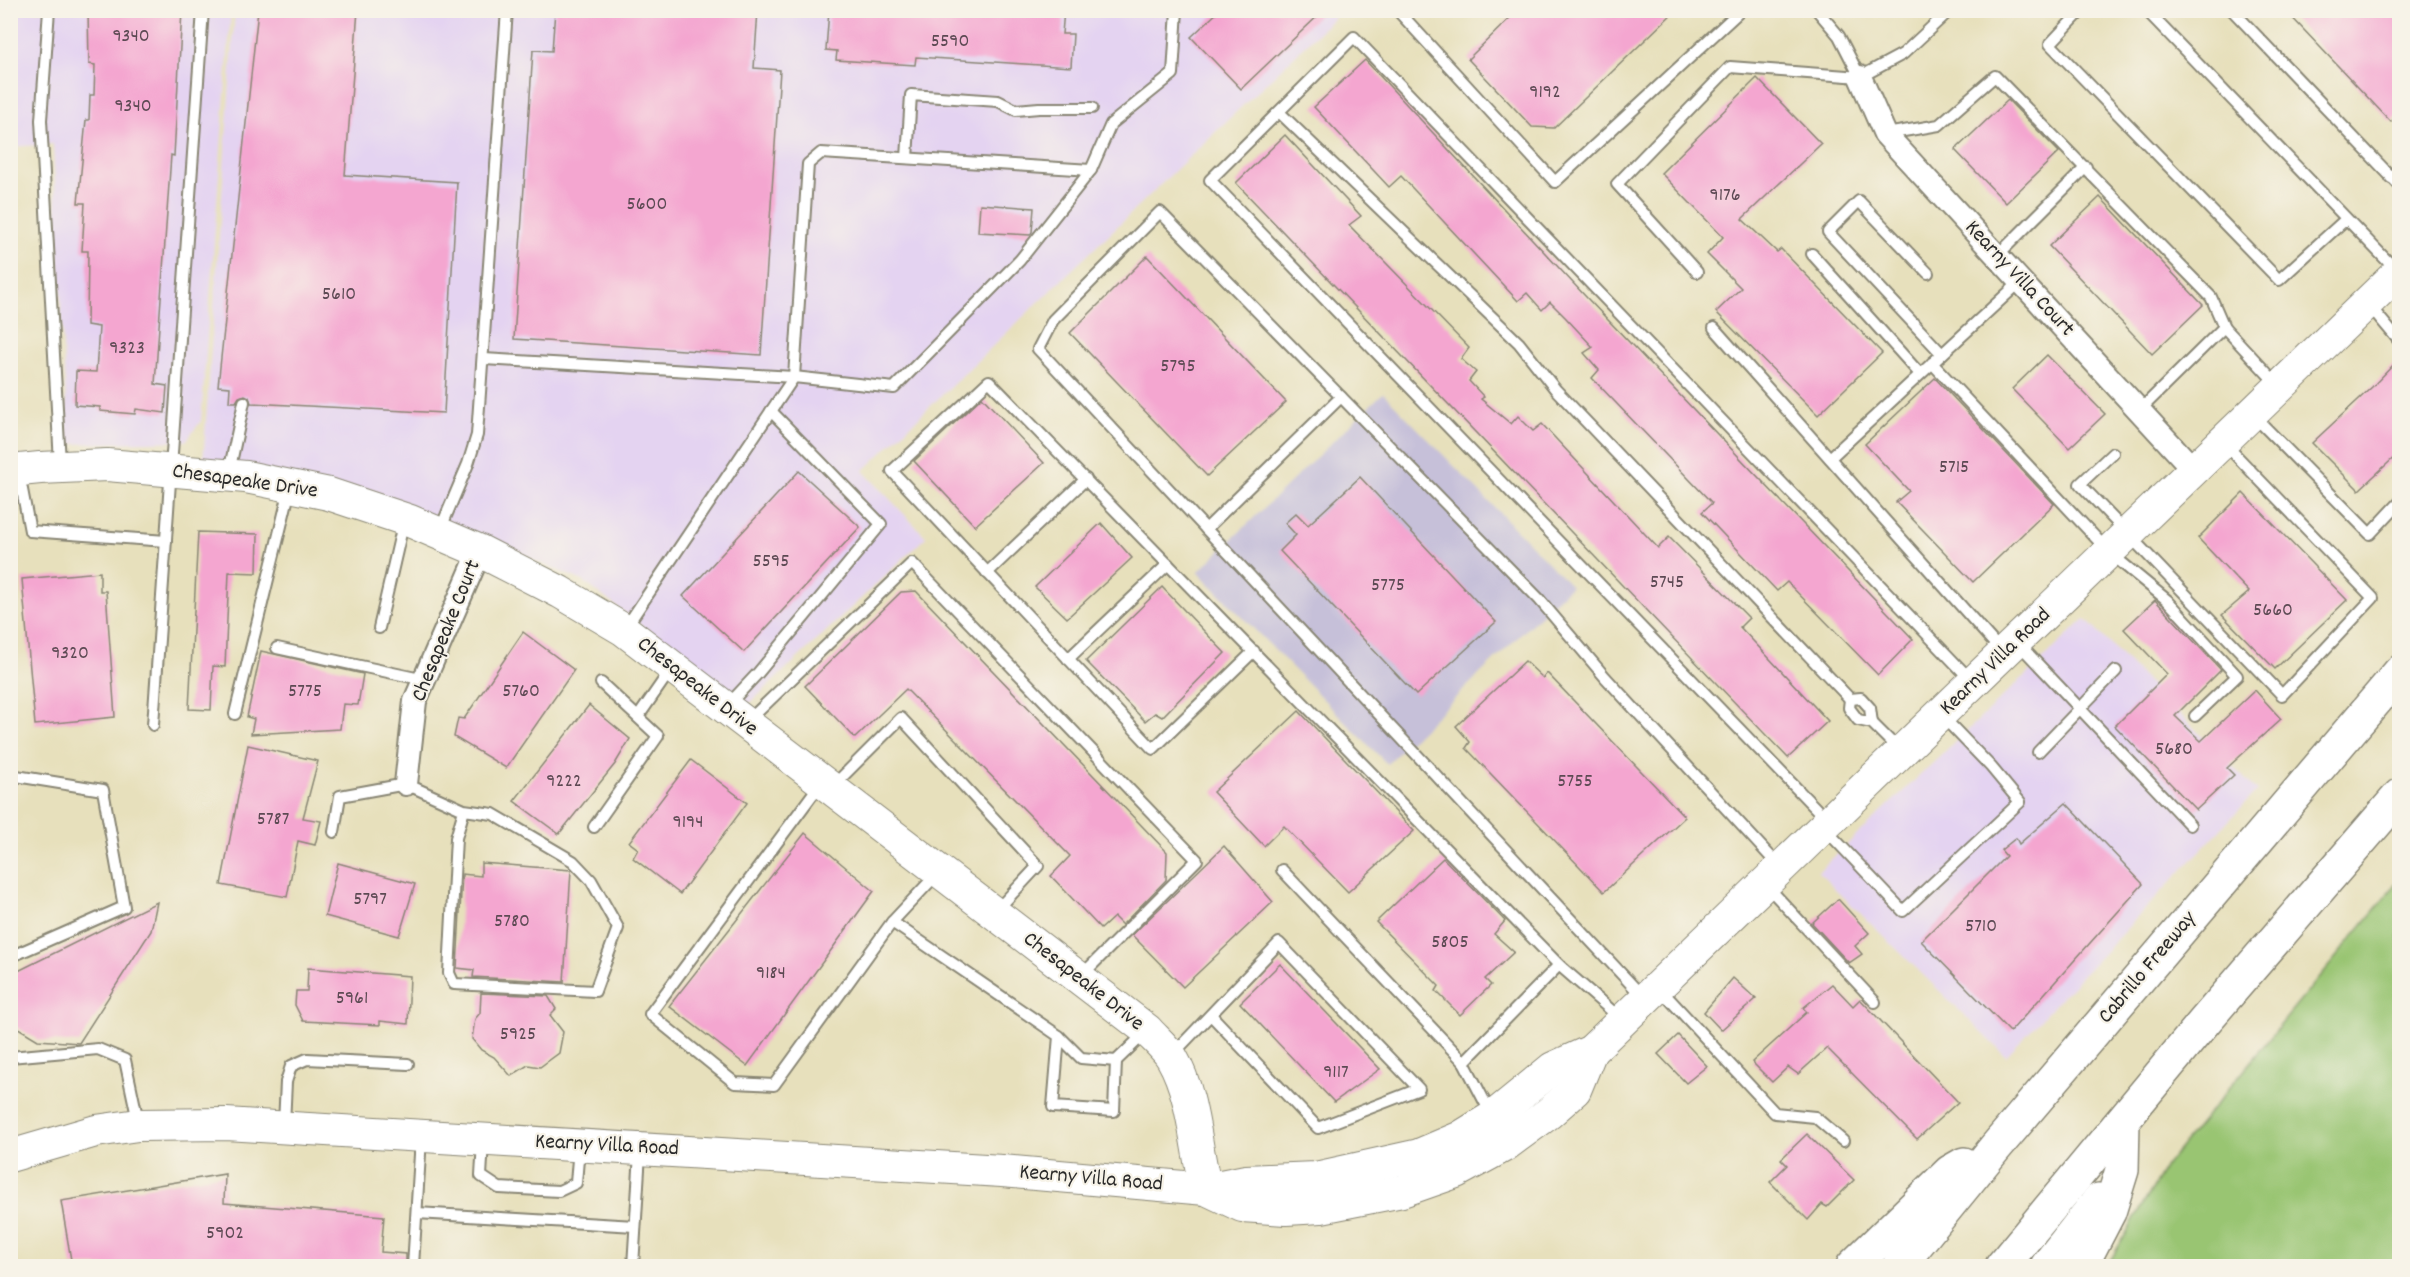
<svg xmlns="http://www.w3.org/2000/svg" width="2410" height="1277" font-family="Dekko,sans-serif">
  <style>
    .built { fill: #e4d3f1 }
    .industrial { fill: #c6c0d9 }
    .green { fill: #99c572; stroke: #62784e; stroke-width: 1.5 }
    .building { fill: #f4a6d0 }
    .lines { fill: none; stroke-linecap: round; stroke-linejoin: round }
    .lane-casing { stroke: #898674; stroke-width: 14 }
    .street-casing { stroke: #898674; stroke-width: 26 }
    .secondary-casing { stroke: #898674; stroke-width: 34 }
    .highway-casing { stroke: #898674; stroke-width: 36 }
    .lane { stroke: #fff; stroke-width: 10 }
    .street { stroke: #fff; stroke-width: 22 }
    .secondary { stroke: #fff; stroke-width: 32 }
    .highway { stroke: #fff; stroke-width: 33 }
    .labels { text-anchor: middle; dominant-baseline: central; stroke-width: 4.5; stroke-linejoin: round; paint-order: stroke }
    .number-label { font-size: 20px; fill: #5d4a54 }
    .street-label { font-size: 22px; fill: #2b2b2b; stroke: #f7f3e8 }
  </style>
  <rect width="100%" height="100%" fill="#f7f3e8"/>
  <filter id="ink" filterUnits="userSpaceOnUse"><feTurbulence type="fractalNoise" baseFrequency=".0167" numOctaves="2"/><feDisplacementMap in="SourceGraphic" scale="12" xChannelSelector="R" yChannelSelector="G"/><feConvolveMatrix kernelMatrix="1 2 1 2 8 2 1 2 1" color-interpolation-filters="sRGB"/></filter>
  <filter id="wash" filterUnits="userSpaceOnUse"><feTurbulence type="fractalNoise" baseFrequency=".008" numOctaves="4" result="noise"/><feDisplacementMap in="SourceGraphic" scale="24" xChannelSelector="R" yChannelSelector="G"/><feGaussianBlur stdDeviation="1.35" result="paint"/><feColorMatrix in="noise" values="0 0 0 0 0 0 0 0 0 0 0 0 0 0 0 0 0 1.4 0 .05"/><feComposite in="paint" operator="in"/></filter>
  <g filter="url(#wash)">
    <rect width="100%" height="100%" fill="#e7e0bc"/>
    <g class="built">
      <polygon points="11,11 231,11 201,421 186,441 68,444 53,144 11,147"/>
      <polygon points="235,11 1341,11 863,471 926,537 747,706 583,581 389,499 203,463"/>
      <polygon points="2085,619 2257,791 2006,1056 1818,872"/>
    </g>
    <polygon class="industrial" points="1383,393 1571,586 1387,764 1198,572"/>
    <polygon class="green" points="2399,880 2399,1266 2107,1266 2167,1164"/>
    <g id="blocks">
      <g class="building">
        <polygon points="88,10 182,10 174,156 171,155 155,384 167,386 165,413 136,409 135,414 100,411 100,407 75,405 76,371 96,372 99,327 87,325 88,251 82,251 85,203 78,203 86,120 89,120 90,95 94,95 95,65 89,64"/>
        <polygon points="258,10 358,10 345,175 457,182 444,413 251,403 249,397 245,395 239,397 236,402 229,402 230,387 218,386"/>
        <polygon points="555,10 758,10 754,68 780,70 761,355 514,339 533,50 552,51"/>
        <polygon points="829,10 1064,10 1062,34 1073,34 1071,67 916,57 915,65 836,60 837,51 826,50"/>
        <polygon points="1220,10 1324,10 1241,89 1191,37"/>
        <polygon points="1518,10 1676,10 1554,128 1532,127 1468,59"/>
        <polygon points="2285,10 2400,10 2400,114 2391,122"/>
        <polygon points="1365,60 1587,298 1913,639 1878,675 1787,582 1777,591 1702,512 1712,503 1592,378 1599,370 1584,353 1593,347 1566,318 1550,302 1542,310 1527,293 1518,301 1401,176 1389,187 1314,107"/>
        <polygon points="1757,78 1821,144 1742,219 1777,252 1781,249 1882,353 1818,415 1716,312 1741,288 1707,254 1723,237 1661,173"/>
        <polygon points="2008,100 2059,152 2006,203 1955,150"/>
        <polygon points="1285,135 1361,216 1349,225 1469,348 1461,359 1476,372 1469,381 1484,397 1481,399 1511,424 1518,416 1533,431 1542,424 1658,548 1669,537 1749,618 1740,627 1828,721 1788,758 1236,183"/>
        <polygon points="2100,197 2203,305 2152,354 2049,246"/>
        <polygon points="980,204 1034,208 1032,232 1030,235 978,232"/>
        <polygon points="1147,256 1286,402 1207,476 1070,333"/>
        <polygon points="2047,355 2105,414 2069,448 2012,389"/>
        <polygon points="2400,358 2400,452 2359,490 2312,443 2372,387"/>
        <polygon points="1935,378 2054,504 1973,582 1896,502 1909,491 1865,444"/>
        <polygon points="982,397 1044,463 975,526 914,461"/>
        <polygon points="799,471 860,527 744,652 683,596"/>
        <polygon points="1360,477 1496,622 1416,695 1280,551 1296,535 1285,523 1296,513 1308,525"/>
        <polygon points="2243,493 2347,600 2275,669 2222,615 2249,592 2198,538"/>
        <polygon points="1101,523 1132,558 1067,618 1035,587"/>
        <polygon points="198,532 258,534 257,573 229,572 225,667 213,666 211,710 189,709"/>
        <polygon points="100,572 100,591 106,591 115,717 35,725 22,579"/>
        <polygon points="1162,587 1225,653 1162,717 1155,713 1145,721 1086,661"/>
        <polygon points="916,591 1167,852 1166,880 1122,925 1114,917 1101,929 1051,876 1070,856 906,689 855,738 805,686 901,592"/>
        <polygon points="2155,600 2221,670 2175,716 2201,741 2255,690 2281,719 2227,768 2234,775 2196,810 2115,726 2167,674 2124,629"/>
        <polygon points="523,632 574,670 506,768 454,737 458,718 464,719"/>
        <polygon points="261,651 363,674 358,705 343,704 340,729 251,734 254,719 247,717"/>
        <polygon points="1525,661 1543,678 1547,673 1685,817 1604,892 1466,748 1470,742 1456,726"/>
        <polygon points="589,705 630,739 615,764 559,834 514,801"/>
        <polygon points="1299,711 1414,831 1348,892 1284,826 1264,846 1213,792"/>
        <polygon points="248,745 318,761 303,818 321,821 315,845 298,841 287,897 221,885"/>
        <polygon points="691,760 747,803 680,894 633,858 638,849 629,842"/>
        <polygon points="2066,803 2143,884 2010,1032 1921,941 2006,856 2001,850 2016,838 2019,844"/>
        <polygon points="805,833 874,891 747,1066 669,1006"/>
        <polygon points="1224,846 1273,902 1183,987 1132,935"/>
        <polygon points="1443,858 1505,921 1494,934 1514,952 1485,979 1491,985 1460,1015 1436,991 1439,986 1376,922"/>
        <polygon points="338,863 415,884 399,936 325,916"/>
        <polygon points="481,863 571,870 564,982 473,977 474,970 457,968 462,874 481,876"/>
        <polygon points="1838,899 1869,933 1855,946 1862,954 1849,963 1812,923"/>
        <polygon points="157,902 151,931 79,1043 38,1040 10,1023 10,975"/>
        <polygon points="1280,964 1380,1069 1334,1102 1240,1003"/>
        <polygon points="308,968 410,976 408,1024 380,1021 380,1025 303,1021 295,1005 296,991 307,991"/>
        <polygon points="1733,978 1756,999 1721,1030 1704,1012"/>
        <polygon points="1832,984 1853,1006 1860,999 1958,1102 1917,1139 1827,1048 1798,1074 1788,1067 1772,1082 1752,1062 1807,1012 1803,1008"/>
        <polygon points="481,993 548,996 556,1009 550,1015 563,1032 559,1053 540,1067 528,1065 511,1076 494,1057 481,1050 472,1039 475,1019 480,1013"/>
        <polygon points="1678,1035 1707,1066 1686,1083 1658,1054"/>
        <polygon points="1807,1134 1854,1180 1827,1207 1822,1204 1808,1220 1770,1182 1787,1165 1781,1159"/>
        <polygon points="225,1174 224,1203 384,1216 381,1252 406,1254 406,1266 72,1266 61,1201"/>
      </g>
    </g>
  </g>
  <g filter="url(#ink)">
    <use href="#blocks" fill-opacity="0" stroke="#898674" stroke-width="1.5"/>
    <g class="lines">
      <defs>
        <g id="lane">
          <polyline points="49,10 41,120 60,463"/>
          <polyline points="1403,10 1400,13 1555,182 1741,10"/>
          <polyline points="1817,10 1839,36 1860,77"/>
          <polyline points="2082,10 2050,44 2279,280 2346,219"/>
          <polyline points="2146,10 2396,270"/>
          <polyline points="2232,10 2400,186"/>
          <polyline points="1279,112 1519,343 1556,390 1850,699 1861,698 1870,708 1872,723"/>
          <polyline points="1886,134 1939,125 1995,76 2211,297 2224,327"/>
          <polyline points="907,158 911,95 998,101 1016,110 1039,108 1092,108"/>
          <polyline points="2391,178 2400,169"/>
          <polyline points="1812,254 1920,374"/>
          <polyline points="1998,255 2086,167"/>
          <polyline points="1697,272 1617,184 1730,67 1860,77 1903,54 1950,10"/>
          <polyline points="1928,273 1859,201 1828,232 1942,354"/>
          <polyline points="2369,305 2400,342"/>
          <polyline points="1714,328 2002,652"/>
          <polyline points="484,359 794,377 808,164 821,153 1091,170"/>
          <polyline points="1932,363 2110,553 2167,600 2237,676 2195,716"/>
          <polyline points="2140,410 2224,327 2278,385"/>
          <polyline points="2253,415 2370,534 2400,502"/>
          <polyline points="2113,453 2080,484 2282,695 2373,598 2226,445"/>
          <polyline points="1830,458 2021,281"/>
          <polyline points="229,472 244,402"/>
          <polyline points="19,474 30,531 166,541"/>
          <polyline points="1206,529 1341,397"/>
          <polyline points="440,530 468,464 477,435 507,10"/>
          <polyline points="987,573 1086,479"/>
          <polyline points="626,627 794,377 894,388 1020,260 1091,170 1111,124 1173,74 1177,10"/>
          <polyline points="379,628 404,520"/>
          <polyline points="2017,642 2190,825"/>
          <polyline points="277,648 425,680"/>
          <polyline points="1254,651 1153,749 892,471 989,381 1559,965 1620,1018"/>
          <polyline points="1068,659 1168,564"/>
          <polyline points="1850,699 1849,708 1858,720 1872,723 1900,751"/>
          <polyline points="728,705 758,673 881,524 771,411"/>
          <polyline points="235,714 290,489"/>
          <polyline points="638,717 672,668"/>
          <polyline points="748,721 912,563 1197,860 1081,976"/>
          <polyline points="153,725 203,10"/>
          <polyline points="2038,752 2116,671"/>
          <polyline points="10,775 103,790 124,907 10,957"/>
          <polyline points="821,783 650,1014 735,1083 774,1085 892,922 1059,1036 1053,1107 1114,1111 1116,1061 1145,1033"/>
          <polyline points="833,786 901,718 1038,866 996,911"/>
          <polyline points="1827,820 1210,180 1354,37 1971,680"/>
          <polyline points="594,827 658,736 601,683"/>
          <polyline points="1825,829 1903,911 2020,802 1991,767 1943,717"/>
          <polyline points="334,832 340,796 406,784 464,810 456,838 449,973 454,984 595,991 618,928 591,880 573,861 493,814 464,810"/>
          <polyline points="1282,870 1464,1062 1491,1114"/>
          <polyline points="1767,886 1875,1002"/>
          <polyline points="892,922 937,874"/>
          <polyline points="1660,989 1775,1113 1815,1117 1843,1141"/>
          <polyline points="1643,997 1038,349 1053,320 1160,212 1539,599 1605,677 1780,867"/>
          <polyline points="1059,1036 1081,1058 1116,1061"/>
          <polyline points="1173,1054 1279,943 1419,1089 1318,1128 1211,1015"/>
          <polyline points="10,1057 98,1049 125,1060 138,1121"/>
          <polyline points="1464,1062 1559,965"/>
          <polyline points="284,1124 286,1082 291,1066 307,1059 408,1064"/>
          <polyline points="483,1141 481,1176 499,1188 559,1191 576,1183 579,1147"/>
          <polyline points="417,1213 635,1226"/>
          <polyline points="413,1266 421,1138"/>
          <polyline points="633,1266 640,1153"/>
        </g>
        <g id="street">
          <polyline points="1860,77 1885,134 2195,471"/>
          <polyline points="406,784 415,701 480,551"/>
        </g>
        <g id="secondary">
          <path d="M10,471l30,-3 67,-3 139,12 83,17 81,27 70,30 80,41 64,38 523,400c8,9 19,18 25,28 22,38 23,89 34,131"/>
          <polyline points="10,1156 96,1131 138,1125 226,1124 1002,1171 1206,1189 1246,1181 1315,1178 1419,1155 1459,1138 1493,1117 1553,1068 1591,1051 2400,271"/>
          <polyline points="1206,1189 1242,1206 1286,1209 1321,1207 1402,1191 1456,1172 1504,1146 1549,1113 1575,1090 1591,1051"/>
        </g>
        <g id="highway">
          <polyline points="1853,1266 1950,1172 1964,1164"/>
          <polyline points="1899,1266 1995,1148 2400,672"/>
          <polyline points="2002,1266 2204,1022 2400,795"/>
          <polyline points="2047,1266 2099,1200"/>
          <polyline points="2081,1266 2109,1212 2122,1170 2123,1121"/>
        </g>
      </defs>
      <use href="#lane" class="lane-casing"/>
      <use href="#street" class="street-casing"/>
      <use href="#secondary" class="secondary-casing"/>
      <use href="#highway" class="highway-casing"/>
      <use href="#lane" class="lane"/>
      <use href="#street" class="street"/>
      <use href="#secondary" class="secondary"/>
      <use href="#highway" class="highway"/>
    </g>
  </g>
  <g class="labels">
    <g class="number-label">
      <text x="131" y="37">9340</text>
      <text x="950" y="42">5590</text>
      <text x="1545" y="93">9192</text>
      <text x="133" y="107">9340</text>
      <text x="1725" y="196">9176</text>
      <text x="647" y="205">5600</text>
      <text x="339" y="295">5610</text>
      <text x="127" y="349">9323</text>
      <text x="1178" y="367">5795</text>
      <text x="1954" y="468">5715</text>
      <text x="771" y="562">5595</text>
      <text x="1667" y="583">5745</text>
      <text x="1388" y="586">5775</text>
      <text x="2273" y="611">5660</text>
      <text x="70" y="654">9320</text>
      <text x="305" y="692">5775</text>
      <text x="521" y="692">5760</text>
      <text x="2174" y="750">5680</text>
      <text x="564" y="782">9222</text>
      <text x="1575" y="782">5755</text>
      <text x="273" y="820">5787</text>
      <text x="688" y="823">9194</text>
      <text x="370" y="900">5797</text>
      <text x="512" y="922">5780</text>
      <text x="1981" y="927">5710</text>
      <text x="1450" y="943">5805</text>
      <text x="771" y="974">9184</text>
      <text x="352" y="999">5961</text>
      <text x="518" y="1035">5925</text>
      <text x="1336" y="1073">9117</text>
      <text x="225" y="1234">5902</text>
    </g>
    <g class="street-label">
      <text transform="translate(2019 279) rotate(47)">Kearny Villa Court</text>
      <text transform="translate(245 482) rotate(8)">Chesapeake Drive</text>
      <text transform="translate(447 631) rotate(-68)">Chesapeake Court</text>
      <text transform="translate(1996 662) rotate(-44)">Kearny Villa Road</text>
      <text transform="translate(697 687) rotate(38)">Chesapeake Drive</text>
      <text transform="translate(2148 968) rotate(-50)">Cabrillo Freeway</text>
      <text transform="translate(1083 982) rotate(38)">Chesapeake Drive</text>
      <text transform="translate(607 1146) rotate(3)">Kearny Villa Road</text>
      <text transform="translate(1091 1179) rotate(5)">Kearny Villa Road</text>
    </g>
  </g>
  <rect width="2410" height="1277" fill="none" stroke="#f7f3e8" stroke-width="36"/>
</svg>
